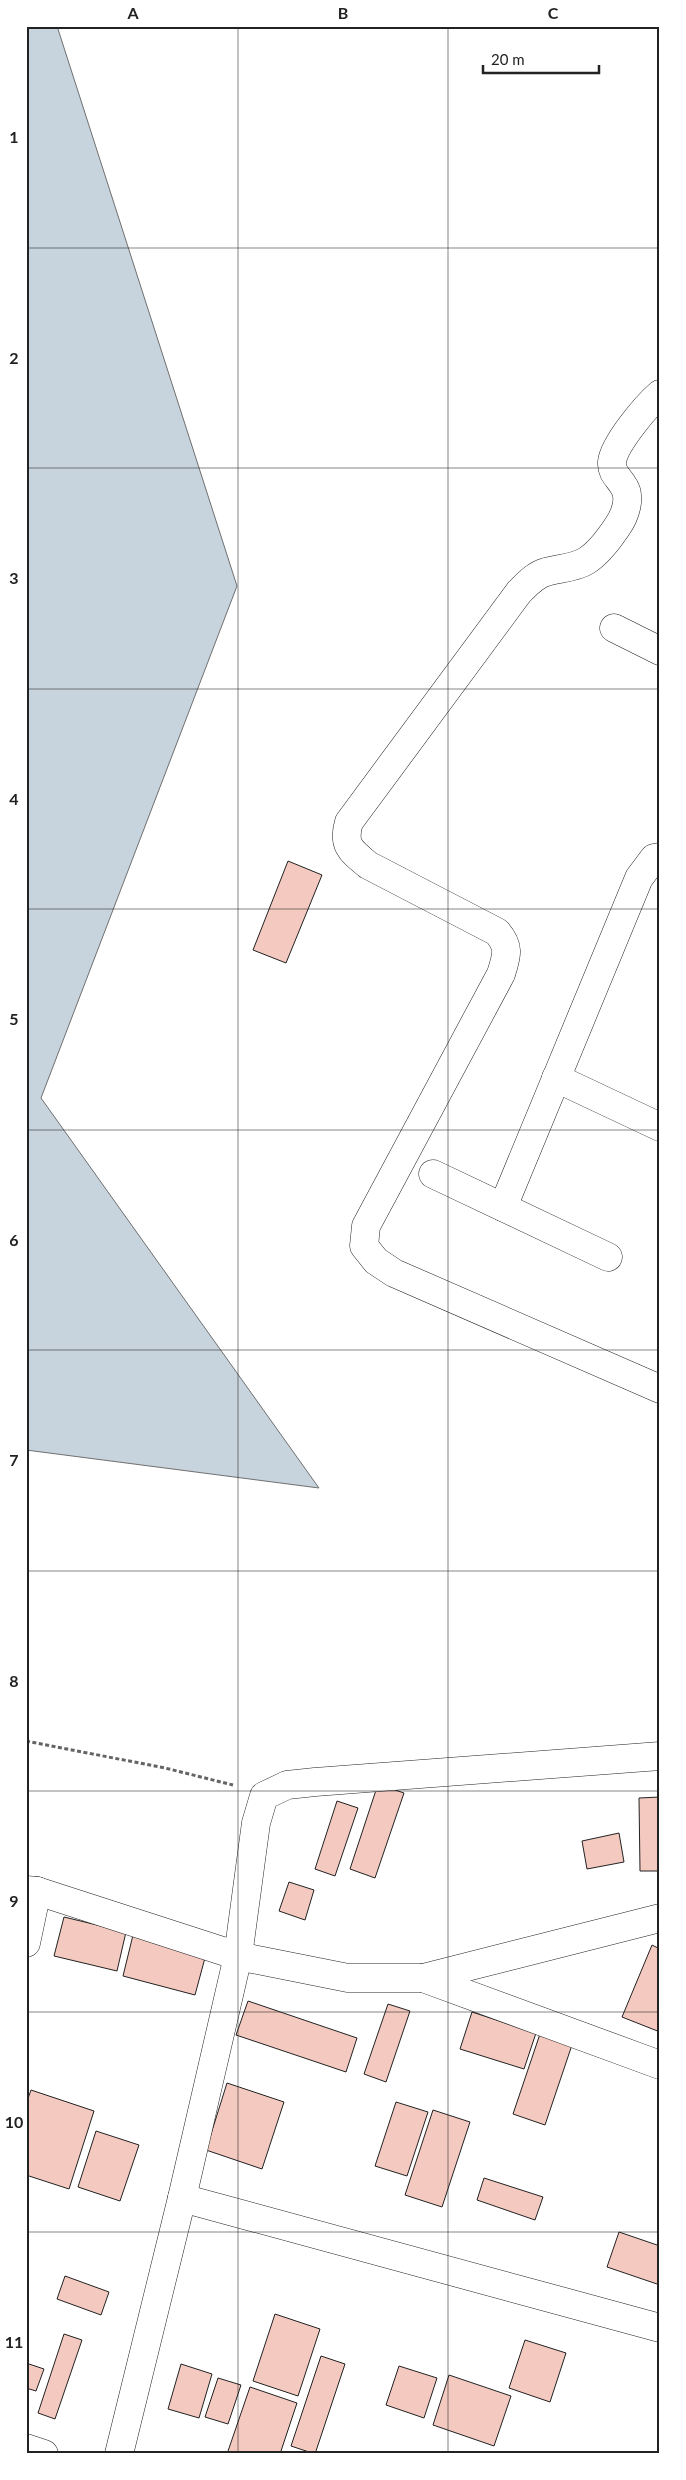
<svg xmlns="http://www.w3.org/2000/svg" width="686" height="2480" font-family="Lato,sans-serif">
  <style>
    .water { fill: #c7d3dd; stroke: #6f6f6f }
    .building { fill: #f3c9c0; stroke: #222 }
    .lines { fill: none; stroke-linecap: round; stroke-linejoin: round }
    .street-casing { stroke: #222; stroke-width: 29 }
    .path { stroke: #646464; stroke-width: 3; stroke-dasharray: 4 2.5; stroke-linecap: butt }
    .street { stroke: #fff; stroke-width: 28 }
    .grid { fill: none; stroke: #222; stroke-width: 1; stroke-opacity: 0.55 }
    .neatline { fill: none; stroke: #222; stroke-width: 2 }
    .grid-label { font-size: 16px; text-anchor: middle; font-weight: bold; fill: #222 }
  </style>
  <rect width="100%" height="100%" fill="#fff"/>
  <polygon class="water" points="26,26 57,26 237,586 41,1098 319,1488 26,1450"/>
  <g class="building">
    <polygon points="288,861 322,875 286,963 253,950"/>
    <polygon points="378,1784 404,1793 375,1878 350,1869"/>
    <polygon points="660,1797 660,1871 640,1871 639,1798"/>
    <polygon points="337,1801 358,1808 335,1876 315,1869"/>
    <polygon points="619,1833 624,1862 587,1869 582,1841"/>
    <polygon points="289,1882 314,1890 305,1920 279,1911"/>
    <polygon points="64,1917 126,1932 117,1971 54,1956"/>
    <polygon points="133,1935 206,1954 195,1995 123,1976"/>
    <polygon points="652,1945 660,1949 660,2032 622,2017"/>
    <polygon points="248,2001 357,2038 346,2072 236,2035"/>
    <polygon points="388,2004 410,2011 386,2082 364,2074"/>
    <polygon points="472,2012 536,2033 524,2069 460,2049"/>
    <polygon points="542,2028 574,2039 545,2125 513,2114"/>
    <polygon points="227,2083 284,2102 262,2169 206,2150"/>
    <polygon points="31,2090 94,2111 69,2189 26,2175 26,2104"/>
    <polygon points="396,2102 428,2112 407,2176 375,2166"/>
    <polygon points="433,2110 470,2122 442,2207 405,2195"/>
    <polygon points="96,2131 139,2145 120,2201 78,2187"/>
    <polygon points="484,2178 543,2197 535,2220 477,2200"/>
    <polygon points="619,2232 660,2246 660,2285 607,2267"/>
    <polygon points="65,2276 109,2292 101,2315 57,2299"/>
    <polygon points="275,2314 320,2329 298,2396 253,2381"/>
    <polygon points="64,2334 82,2340 55,2419 38,2413"/>
    <polygon points="525,2340 566,2353 550,2402 509,2388"/>
    <polygon points="321,2356 345,2364 315,2454 291,2446"/>
    <polygon points="26,2363 44,2369 36,2391 26,2388"/>
    <polygon points="181,2364 212,2374 199,2418 168,2409"/>
    <polygon points="399,2366 437,2378 424,2418 386,2405"/>
    <polygon points="449,2375 511,2396 494,2446 433,2425"/>
    <polygon points="218,2378 241,2385 228,2424 205,2417"/>
    <polygon points="250,2387 297,2403 280,2454 227,2454"/>
  </g>
  <g class="lines">
    <defs>
      <g id="street">
        <path d="M660,394c-14,12 -46,50 -48,68 -1,10 6,15 11,23 9,12 2,31 -6,42 -8,12 -18,26 -31,34 -11,7 -27,7 -40,11 -11,3 -19,12 -27,20l-170,230c-7,23 2,29 19,43l129,67c13,15 10,23 4,42l-135,252 -2,20 12,15 18,12 266,116"/>
        <polyline points="614,628 660,651"/>
        <polyline points="556,1078 660,1127"/>
        <polyline points="433,1174 608,1257"/>
        <polyline points="503,1207 639,878 654,858 660,857"/>
        <polyline points="26,1890 37,1891 238,1956 256,1823 264,1796 287,1785 315,1782 660,1756"/>
        <polyline points="26,1943 37,1891"/>
        <polyline points="423,1978 660,2065"/>
        <polyline points="182,2198 660,2328"/>
        <polyline points="26,2448 44,2454"/>
        <polyline points="119,2454 182,2198 238,1956 348,1978 423,1978 660,1918"/>
      </g>
    </defs>
    <use href="#street" class="street-casing"/>
    <polyline class="path" points="26,1741 165,1768 233,1785"/>
    <use href="#street" class="street"/>
  </g>
  <path class="grid" d="M238,26v2428M448,26v2428M26,248h634M26,468h634M26,689h634M26,909h634M26,1130h634M26,1350h634M26,1571h634M26,1791h634M26,2012h634M26,2232h634"/>
  <rect width="686" height="2480" fill="none" stroke="#ffffff" stroke-width="55"/>
  <path d="M483 65v8h116v-8" fill="none" stroke="#222222" stroke-width="2.5"/>
  <text x="491" y="65" font-size="15" fill="#222222" stroke="#ffffff" stroke-width="4" paint-order="stroke">20 m</text>
  <rect x="28" y="28" width="630" height="2424" class="neatline"/>
  <g class="grid-label">
    <text x="133" y="19">A</text>
    <text x="343" y="19">B</text>
    <text x="553" y="19">C</text>
    <text x="14" y="143">1</text>
    <text x="14" y="364">2</text>
    <text x="14" y="584">3</text>
    <text x="14" y="805">4</text>
    <text x="14" y="1025">5</text>
    <text x="14" y="1246">6</text>
    <text x="14" y="1466">7</text>
    <text x="14" y="1687">8</text>
    <text x="14" y="1907">9</text>
    <text x="14" y="2128">10</text>
    <text x="14" y="2348">11</text>
  </g>
</svg>
